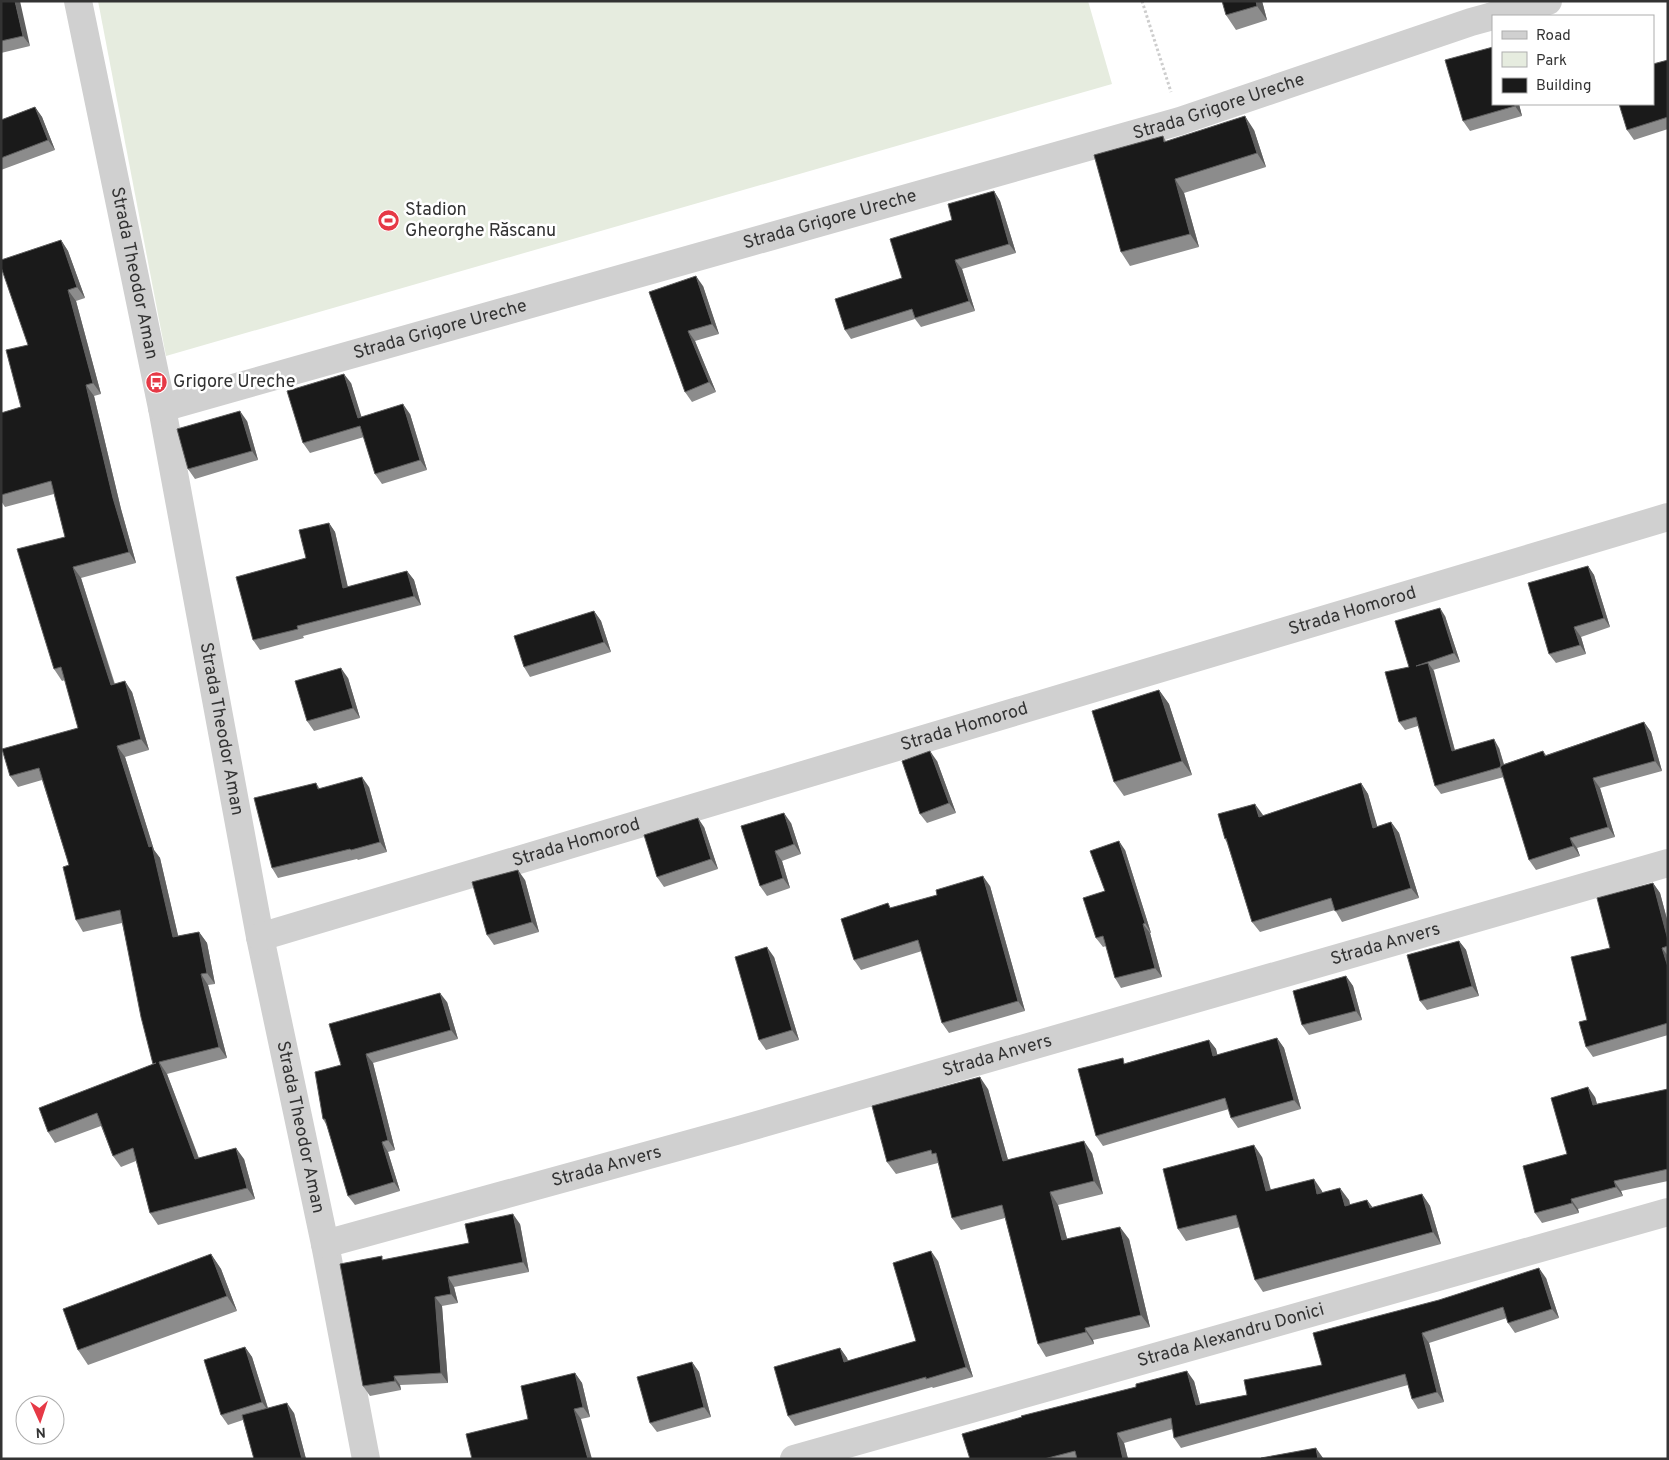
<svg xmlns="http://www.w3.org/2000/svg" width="1669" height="1460" font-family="Overpass,sans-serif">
<rect width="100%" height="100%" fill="#fff"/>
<!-- green -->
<path fill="#e6ecdf" d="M 98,1 L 1088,1 L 1112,84 L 166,356 Z"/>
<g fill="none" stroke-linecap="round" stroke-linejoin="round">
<!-- path -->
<path stroke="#cdcdcd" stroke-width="3" stroke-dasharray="2.5 2.5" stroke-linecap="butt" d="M 1142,1 L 1171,92"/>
<!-- minor -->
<g stroke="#d0d0d0" stroke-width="28">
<path id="s1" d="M 78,1 L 162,408 L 260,937 L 325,1244 L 366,1459"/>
<path d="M 1493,16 L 1548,1"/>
<path id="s2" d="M 162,408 L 1180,121 L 1471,22 L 1493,16"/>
<path id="s3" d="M 260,937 L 1668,517"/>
<path id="s4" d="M 325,1244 L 736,1131 L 1668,863"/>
<path id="s5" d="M 794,1459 L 1668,1212"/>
</g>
</g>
<!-- wall -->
<path fill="#8c8c8c" d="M 1,1 L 30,46 L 1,53 Z
M 1262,1 L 1267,20 L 1236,30 L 1226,15 Z
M 1668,60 L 1668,129 L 1634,140 L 1627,130 Z
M 1493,104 L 1519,104 L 1522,116 L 1470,131 L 1463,121 Z
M 35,107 L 42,117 L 55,150 L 1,170 L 1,120 Z
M 1254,130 L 1266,167 L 1184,193 L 1199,247 L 1130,266 L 1121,252 L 1163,136 L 1166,141 Z
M 994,191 L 1000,201 L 1016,253 L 962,269 L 975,311 L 921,327 L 915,319 L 851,339 L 845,330 L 902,278 Z
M 61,240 L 68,251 L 85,298 L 76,301 L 101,394 L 94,396 L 121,509 L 136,563 L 81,578 L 115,684 L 132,692 L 149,750 L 125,757 L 154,850 L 160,858 L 178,936 L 199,932 L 207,943 L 215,984 L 208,985 L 227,1058 L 167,1074 L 199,1158 L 244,1159 L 255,1199 L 158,1225 L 150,1213 L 136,1161 L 121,1167 L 113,1156 L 101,1126 L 55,1143 L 48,1132 L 153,1064 L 122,923 L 83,932 L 76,920 L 69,865 L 42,780 L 18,787 L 10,776 L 78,728 L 65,680 L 62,681 L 54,669 L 65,537 L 54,494 L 5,507 L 1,501 L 1,413 L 21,407 L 28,345 Z
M 703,286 L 719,334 L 695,341 L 716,392 L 692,402 L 685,392 L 649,292 Z
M 351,383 L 361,417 L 410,414 L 427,470 L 382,484 L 375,474 L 364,437 L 310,453 L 303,443 Z
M 247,421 L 258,460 L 195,479 L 188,469 Z
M 329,523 L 335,532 L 348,587 L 407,571 L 414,580 L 421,605 L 303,636 L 304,638 L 260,650 L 253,640 Z
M 1588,566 L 1594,575 L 1610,627 L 1581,637 L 1586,654 L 1556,663 L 1549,654 Z
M 594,611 L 601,621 L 611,652 L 530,677 L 524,667 Z
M 1445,616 L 1460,662 L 1433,670 L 1455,750 L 1499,748 L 1504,764 L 1543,751 L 1546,755 L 1644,722 L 1651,732 L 1662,771 L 1600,788 L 1615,837 L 1577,848 L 1580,856 L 1536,870 L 1529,860 L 1504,777 L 1441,794 L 1435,786 L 1418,726 L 1405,730 L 1399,722 L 1409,667 Z
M 348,678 L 360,718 L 314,731 L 307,721 Z
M 1159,690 L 1169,704 L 1192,775 L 1124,796 L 1114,782 Z
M 937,761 L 956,813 L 927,823 L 920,814 Z
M 316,783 L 320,789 L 369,787 L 387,852 L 358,860 L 357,859 L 278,878 L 272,868 Z
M 1361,783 L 1368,794 L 1377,827 L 1391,822 L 1399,833 L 1419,898 L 1342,922 L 1335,910 L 1260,932 L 1252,922 L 1227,843 L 1225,839 L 1263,815 L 1263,816 Z
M 791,823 L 801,854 L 782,861 L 790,888 L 767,896 L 760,886 L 741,826 Z
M 704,827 L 718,869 L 664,887 L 657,877 Z
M 1125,850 L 1151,933 L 1150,933 L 1162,977 L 1121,988 L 1115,978 L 1106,946 L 1103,947 L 1096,938 L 1105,891 Z
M 525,880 L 539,932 L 494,945 L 487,935 Z
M 1653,883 L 1660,893 L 1668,923 L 1668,1035 L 1593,1057 L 1586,1047 L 1587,1020 L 1610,948 Z
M 990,886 L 1025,1011 L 949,1033 L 942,1023 L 922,951 L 861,970 L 854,960 L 891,908 Z
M 1459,941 L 1466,950 L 1479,996 L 1427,1010 L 1420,1001 Z
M 774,957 L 799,1040 L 766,1050 L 759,1040 Z
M 1346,976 L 1353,986 L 1362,1020 L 1309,1035 L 1302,1025 Z
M 447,1002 L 458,1039 L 373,1063 L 395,1150 L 388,1152 L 400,1191 L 355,1205 L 348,1196 L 327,1126 L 323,1119 L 341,1065 Z
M 1277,1038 L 1284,1048 L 1301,1109 L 1238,1128 L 1231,1118 L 1229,1109 L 1103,1146 L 1096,1136 L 1126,1063 L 1209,1040 L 1216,1049 L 1217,1055 Z
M 988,1089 L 1008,1160 L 1092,1153 L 1103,1194 L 1058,1205 L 1067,1239 L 1129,1239 L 1150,1327 L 1093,1340 L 1094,1344 L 1046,1357 L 1038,1344 L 1005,1218 L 961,1230 L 952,1218 L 938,1163 L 896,1174 L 887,1162 Z
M 1668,1089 L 1668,1181 L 1621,1191 L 1623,1196 L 1578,1209 L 1579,1213 L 1542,1223 L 1535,1213 L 1567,1154 L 1595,1097 L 1597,1104 Z
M 1262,1157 L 1271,1190 L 1322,1191 L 1322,1193 L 1349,1200 L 1350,1205 L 1367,1200 L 1373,1208 L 1422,1194 L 1430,1206 L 1441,1244 L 1263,1292 L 1255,1280 L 1240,1227 L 1186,1241 L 1178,1229 Z
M 520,1224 L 529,1272 L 454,1287 L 458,1303 L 442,1306 L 448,1383 L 400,1385 L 401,1390 L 370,1396 L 363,1386 L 384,1260 L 469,1243 Z
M 211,1254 L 221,1269 L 237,1311 L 88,1365 L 78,1350 Z
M 938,1261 L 973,1377 L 933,1388 L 932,1387 L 795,1426 L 788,1416 L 840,1348 L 847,1358 L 848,1361 L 916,1341 Z
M 1546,1278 L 1559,1318 L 1515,1333 L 1508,1323 L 1507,1318 L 1429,1343 L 1444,1402 L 1418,1409 L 1412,1399 L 1408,1385 L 1181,1448 L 1174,1438 L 1173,1429 L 1124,1443 L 1128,1459 L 970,1459 L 1194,1381 L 1200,1404 L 1247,1395 L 1322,1365 Z
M 245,1347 L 252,1357 L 268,1408 L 294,1413 L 306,1459 L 254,1459 L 243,1420 L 228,1425 L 221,1415 Z
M 692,1362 L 699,1372 L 711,1417 L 657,1432 L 650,1423 Z
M 575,1373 L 582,1383 L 590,1417 L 581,1419 L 528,1419 Z"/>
<!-- shaded-wall -->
<path fill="#5f5f5f" d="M 15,1 L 20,1 L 30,46 L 23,36 Z
M 1256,1 L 1262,1 L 1267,20 L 1257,6 Z
M 1515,104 L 1519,104 L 1522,116 L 1515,106 Z
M 35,107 L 42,117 L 55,150 L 48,140 Z
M 1245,116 L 1254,130 L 1266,167 L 1257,153 Z
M 1175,179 L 1184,193 L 1199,247 L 1190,234 Z
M 994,191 L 1000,201 L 1016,253 L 1009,244 Z
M 61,240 L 68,251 L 85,298 L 77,287 Z
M 955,260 L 962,269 L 975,311 L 969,301 Z
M 696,276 L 703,286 L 719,334 L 712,324 Z
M 68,290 L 76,301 L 101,394 L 93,383 Z
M 688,331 L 695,341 L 716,392 L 709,382 Z
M 344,374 L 351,383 L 365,428 L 358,418 Z
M 86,385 L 94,396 L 121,509 L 136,563 L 129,552 L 113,498 Z
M 403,404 L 410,414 L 427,470 L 420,460 Z
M 240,411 L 247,421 L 258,460 L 252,451 Z
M 329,523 L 335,532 L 350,597 L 343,588 Z
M 1588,566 L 1594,575 L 1610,627 L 1604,618 Z
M 73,567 L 81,578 L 118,696 L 111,685 Z
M 407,571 L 414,580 L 421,605 L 414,596 Z
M 1440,608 L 1445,616 L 1460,662 L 1454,653 Z
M 594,611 L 601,621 L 611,652 L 604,642 Z
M 1574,627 L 1581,637 L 1586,654 L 1580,645 Z
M 1428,663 L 1434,671 L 1457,759 L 1452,751 Z
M 341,668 L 348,678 L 360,718 L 353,708 Z
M 125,681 L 132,692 L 149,750 L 141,739 Z
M 1159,690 L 1169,704 L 1192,775 L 1182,761 Z
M 1644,722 L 1651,732 L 1662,771 L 1655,761 Z
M 1494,739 L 1499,748 L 1507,776 L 1502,767 Z
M 117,746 L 125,757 L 154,850 L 160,858 L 181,948 L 173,937 L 149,847 Z
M 930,751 L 937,761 L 956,813 L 949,803 Z
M 362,777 L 369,787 L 387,852 L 380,842 Z
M 1593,778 L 1600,788 L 1615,837 L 1608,827 Z
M 1361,783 L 1368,794 L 1381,839 L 1373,828 Z
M 1255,804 L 1263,815 L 1266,828 L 1259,817 Z
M 784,813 L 791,823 L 801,854 L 794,844 Z
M 698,818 L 704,827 L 718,869 L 711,859 Z
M 1391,822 L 1399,833 L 1419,898 L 1411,888 Z
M 1570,838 L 1577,848 L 1580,856 L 1573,846 Z
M 1119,841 L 1125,850 L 1151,933 L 1145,923 Z
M 775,851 L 782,861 L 790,888 L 783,878 Z
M 518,870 L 525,880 L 539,932 L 532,922 Z
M 983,876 L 990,886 L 1025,1011 L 1018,1001 Z
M 1653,883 L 1660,893 L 1668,923 L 1668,940 Z
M 1143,924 L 1150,933 L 1162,977 L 1155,968 Z
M 199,932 L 207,943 L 215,984 L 207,973 Z
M 1459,941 L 1466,950 L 1479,996 L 1472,986 Z
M 767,947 L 774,957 L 799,1040 L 792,1030 Z
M 1662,948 L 1668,956 L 1668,967 Z
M 201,974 L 208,985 L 227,1058 L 219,1047 Z
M 1346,976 L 1353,986 L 1362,1020 L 1356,1011 Z
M 440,993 L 447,1002 L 458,1039 L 451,1030 Z
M 1277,1038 L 1284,1048 L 1301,1109 L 1294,1100 Z
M 1209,1040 L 1216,1049 L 1220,1066 L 1213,1056 Z
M 366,1054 L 373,1063 L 395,1150 L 388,1140 Z
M 159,1062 L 167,1074 L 203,1170 L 195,1159 Z
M 980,1077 L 988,1089 L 1012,1174 L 1003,1161 Z
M 1588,1087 L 1595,1097 L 1600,1115 L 1593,1105 Z
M 1084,1141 L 1092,1153 L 1103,1194 L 1094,1181 Z
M 382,1142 L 388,1152 L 400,1191 L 394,1182 Z
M 1254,1145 L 1262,1157 L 1274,1203 L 1266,1191 Z
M 236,1148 L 244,1159 L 255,1199 L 247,1188 Z
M 1314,1179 L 1322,1191 L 1326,1206 L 1317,1194 Z
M 1614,1181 L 1621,1191 L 1623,1196 L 1616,1187 Z
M 1340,1188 L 1349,1200 L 1353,1218 L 1345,1206 Z
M 1050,1192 L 1058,1205 L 1071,1253 L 1062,1240 Z
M 1422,1194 L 1430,1206 L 1441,1244 L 1433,1232 Z
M 1571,1199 L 1578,1209 L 1579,1213 L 1572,1203 Z
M 1367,1200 L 1376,1212 L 1370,1208 Z
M 513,1214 L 520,1224 L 529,1272 L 523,1262 Z
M 1120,1227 L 1129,1239 L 1150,1327 L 1141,1315 Z
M 931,1251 L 938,1261 L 973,1377 L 966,1367 Z
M 211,1254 L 221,1269 L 237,1311 L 227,1296 Z
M 1539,1268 L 1546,1278 L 1559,1318 L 1552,1309 Z
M 448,1277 L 454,1287 L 458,1303 L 451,1294 Z
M 435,1297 L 442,1306 L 448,1383 L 441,1373 Z
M 1085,1328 L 1093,1340 L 1094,1344 L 1086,1332 Z
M 1422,1333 L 1429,1343 L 1444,1402 L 1437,1392 Z
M 245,1347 L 252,1357 L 269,1412 L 262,1402 Z
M 840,1348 L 847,1358 L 851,1372 L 844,1362 Z
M 692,1362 L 699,1372 L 711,1417 L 704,1407 Z
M 1187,1371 L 1194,1381 L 1203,1415 L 1196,1405 Z
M 575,1373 L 582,1383 L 590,1417 L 583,1407 Z
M 394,1376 L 400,1385 L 401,1390 L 395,1381 Z
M 287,1403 L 294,1413 L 306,1459 L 302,1459 Z
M 574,1409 L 581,1419 L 592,1459 L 588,1459 Z
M 1117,1433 L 1124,1443 L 1128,1459 L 1123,1459 Z
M 1316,1448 L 1323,1458 L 1323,1459 L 1318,1459 Z"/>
<!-- building -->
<path fill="#1a1a1a" stroke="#5f5f5f" d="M 1,1 L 15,1 L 23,36 L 1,41 Z
M 1222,1 L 1256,1 L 1257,6 L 1226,15 Z
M 1493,47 L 1493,104 L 1515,104 L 1515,106 L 1463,121 L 1445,60 Z
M 1668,60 L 1668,117 L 1627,130 L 1619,104 L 1653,104 L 1653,64 Z
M 35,107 L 48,140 L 1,158 L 1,120 Z
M 1245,116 L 1257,153 L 1175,179 L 1190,234 L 1121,252 L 1094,155 L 1163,136 L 1164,142 Z
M 994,191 L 1009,244 L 955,260 L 969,301 L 915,318 L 912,309 L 845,330 L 835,299 L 902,278 L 890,239 L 952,220 L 948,204 Z
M 61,240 L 77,287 L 68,290 L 93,383 L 86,385 L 113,498 L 129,552 L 73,567 L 111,685 L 125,681 L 141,739 L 117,746 L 149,847 L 152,846 L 173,937 L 199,932 L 207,973 L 201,974 L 219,1047 L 159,1062 L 195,1159 L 236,1148 L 247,1188 L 150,1213 L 133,1148 L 113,1156 L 97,1113 L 48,1132 L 39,1108 L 156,1063 L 153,1064 L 141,1017 L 120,910 L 76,920 L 63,867 L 69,865 L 39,768 L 10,776 L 2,749 L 78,728 L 61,667 L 54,669 L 17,549 L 65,537 L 51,481 L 1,495 L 1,413 L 21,407 L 6,350 L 28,345 L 1,267 L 1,260 Z
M 696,276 L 712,324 L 688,331 L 709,382 L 685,392 L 649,292 Z
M 344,374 L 358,418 L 403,404 L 420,460 L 375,474 L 360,426 L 303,443 L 287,391 Z
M 240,411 L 252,451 L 188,469 L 177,429 Z
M 329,523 L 343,588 L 407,571 L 414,596 L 297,626 L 298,629 L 253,640 L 236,577 L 306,558 L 299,530 Z
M 1588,566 L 1604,618 L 1574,627 L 1580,645 L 1549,654 L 1528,583 Z
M 1440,608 L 1454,653 L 1416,666 L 1428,663 L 1452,751 L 1494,739 L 1501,765 L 1501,767 L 1435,786 L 1416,717 L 1399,722 L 1385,672 L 1409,667 L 1395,621 Z
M 594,611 L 604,642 L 524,667 L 514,636 Z
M 341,668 L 353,708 L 307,721 L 295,681 Z
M 1159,690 L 1182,761 L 1114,782 L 1092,711 Z
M 1644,722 L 1655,761 L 1593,778 L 1608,827 L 1570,838 L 1573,846 L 1529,860 L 1500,766 L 1543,751 L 1545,756 Z
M 930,751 L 949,803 L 920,814 L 902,761 Z
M 362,777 L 380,842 L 351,850 L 350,849 L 272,868 L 254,798 L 316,783 L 318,789 Z
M 1361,783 L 1373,828 L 1391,822 L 1411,888 L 1335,911 L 1331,898 L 1252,922 L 1226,838 L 1225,839 L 1218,814 L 1255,804 L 1259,817 Z
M 784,813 L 794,844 L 775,851 L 783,878 L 760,886 L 741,826 Z
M 698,818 L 711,859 L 657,877 L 644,835 Z
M 1119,841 L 1145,923 L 1143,924 L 1155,968 L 1115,978 L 1103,936 L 1096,938 L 1083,898 L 1105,891 L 1090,851 Z
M 518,870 L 532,922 L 487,935 L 472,882 Z
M 983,876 L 1018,1001 L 942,1023 L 918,940 L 854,960 L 841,919 L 888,903 L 890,908 L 937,895 L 936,890 Z
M 1653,883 L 1668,940 L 1668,946 L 1662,948 L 1668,967 L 1668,1023 L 1586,1047 L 1579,1022 L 1587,1020 L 1571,957 L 1610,948 L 1597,898 Z
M 1459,941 L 1472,986 L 1420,1001 L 1407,955 Z
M 767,947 L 792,1030 L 759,1040 L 735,957 Z
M 1346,976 L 1356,1011 L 1302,1025 L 1293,991 Z
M 440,993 L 451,1030 L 366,1054 L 388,1140 L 382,1142 L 394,1182 L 348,1196 L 325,1119 L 323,1119 L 315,1072 L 341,1065 L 329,1024 Z
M 1277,1038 L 1294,1100 L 1231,1118 L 1225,1098 L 1096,1136 L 1078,1069 L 1123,1058 L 1124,1064 L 1209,1040 L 1213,1056 Z
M 980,1077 L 1003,1161 L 1084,1141 L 1094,1181 L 1050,1192 L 1062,1240 L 1120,1227 L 1141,1315 L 1085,1328 L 1086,1332 L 1038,1344 L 1002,1205 L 952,1218 L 936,1153 L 932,1154 L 931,1150 L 887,1162 L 872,1106 Z
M 1588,1087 L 1593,1105 L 1668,1089 L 1668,1169 L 1614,1181 L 1616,1187 L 1571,1199 L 1572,1203 L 1535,1213 L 1523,1166 L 1567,1154 L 1551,1098 Z
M 1254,1145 L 1266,1191 L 1314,1179 L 1317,1194 L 1340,1188 L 1345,1206 L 1367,1200 L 1370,1208 L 1422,1194 L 1433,1232 L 1255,1280 L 1236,1215 L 1178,1229 L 1163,1169 Z
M 513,1214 L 523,1262 L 448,1277 L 451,1294 L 435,1297 L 441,1373 L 394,1376 L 395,1381 L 363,1386 L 340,1264 L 382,1256 L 382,1260 L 469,1243 L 465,1224 Z
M 931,1251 L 966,1367 L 926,1379 L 926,1377 L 788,1416 L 774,1367 L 840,1348 L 844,1362 L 916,1341 L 893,1263 Z
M 211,1254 L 227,1296 L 78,1350 L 63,1309 Z
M 1539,1268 L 1552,1309 L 1508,1323 L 1503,1307 L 1422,1333 L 1437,1392 L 1412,1399 L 1405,1374 L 1174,1438 L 1171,1418 L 1117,1433 L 1123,1459 L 1077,1459 L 1075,1451 L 1044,1459 L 970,1459 L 962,1434 L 1022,1417 L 1021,1416 L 1136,1387 L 1136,1384 L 1187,1371 L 1196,1405 L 1247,1395 L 1244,1380 L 1322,1365 L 1313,1333 L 1439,1300 Z
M 245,1347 L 262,1402 L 221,1415 L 204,1360 Z
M 692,1362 L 704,1407 L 650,1423 L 637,1377 Z
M 575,1373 L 583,1407 L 574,1409 L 588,1459 L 472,1459 L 466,1434 L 528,1419 L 521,1386 Z
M 287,1403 L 302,1459 L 254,1459 L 242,1415 Z
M 1316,1448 L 1318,1459 L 1261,1459 L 1261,1458 Z"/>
<!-- icons -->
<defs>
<symbol id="stadium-disc" viewBox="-11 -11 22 22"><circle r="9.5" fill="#e63946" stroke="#fff"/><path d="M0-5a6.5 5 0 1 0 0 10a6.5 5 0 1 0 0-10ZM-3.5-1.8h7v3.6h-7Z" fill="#fff"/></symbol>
<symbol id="bus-disc" viewBox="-11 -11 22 22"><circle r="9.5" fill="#e63946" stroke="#fff"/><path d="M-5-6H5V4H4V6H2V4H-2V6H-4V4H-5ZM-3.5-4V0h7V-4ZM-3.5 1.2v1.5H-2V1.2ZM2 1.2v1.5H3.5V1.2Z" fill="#fff"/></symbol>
</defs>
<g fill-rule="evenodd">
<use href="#stadium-disc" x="376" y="208" width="25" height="25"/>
<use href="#bus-disc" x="144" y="370" width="25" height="25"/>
</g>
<g text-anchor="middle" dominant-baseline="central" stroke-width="5" stroke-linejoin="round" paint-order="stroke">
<!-- street labels -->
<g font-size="18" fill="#333" stroke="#fff">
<text stroke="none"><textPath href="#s2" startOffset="1099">Strada Grigore Ureche</textPath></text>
<text stroke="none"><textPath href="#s2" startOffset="694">Strada Grigore Ureche</textPath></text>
<text stroke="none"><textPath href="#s1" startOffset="278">Strada Theodor Aman</textPath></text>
<text stroke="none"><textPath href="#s2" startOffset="289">Strada Grigore Ureche</textPath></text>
<text stroke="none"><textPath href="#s3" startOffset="1140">Strada Homorod</textPath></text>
<text stroke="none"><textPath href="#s3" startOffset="735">Strada Homorod</textPath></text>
<text stroke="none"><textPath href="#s1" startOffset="742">Strada Theodor Aman</textPath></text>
<text stroke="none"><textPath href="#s3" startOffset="330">Strada Homorod</textPath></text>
<text stroke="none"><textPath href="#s4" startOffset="1102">Strada Anvers</textPath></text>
<text stroke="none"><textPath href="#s4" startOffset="698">Strada Anvers</textPath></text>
<text stroke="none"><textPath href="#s1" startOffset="1148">Strada Theodor Aman</textPath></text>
<text stroke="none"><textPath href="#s4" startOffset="292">Strada Anvers</textPath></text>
<text stroke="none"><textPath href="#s5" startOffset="454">Strada Alexandru Donici</textPath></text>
</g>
<!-- poi labels -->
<g font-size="18" fill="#333" stroke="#fff" text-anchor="start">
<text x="405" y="210">Stadion<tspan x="405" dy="21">Gheorghe Răscanu</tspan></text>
<text x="173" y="382">Grigore Ureche</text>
</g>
</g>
<!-- border -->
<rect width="1669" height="1460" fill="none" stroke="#333333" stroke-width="5"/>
<!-- legend -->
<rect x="1492" y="15" width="162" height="90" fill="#ffffff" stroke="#adadad"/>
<rect x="1502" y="31" width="25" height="8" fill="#d0d0d0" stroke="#adadad"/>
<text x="1536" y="40" font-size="15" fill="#333333">Road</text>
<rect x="1502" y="52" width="25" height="15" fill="#e6ecdf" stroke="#adadad"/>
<text x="1536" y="65" font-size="15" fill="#333333">Park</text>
<rect x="1502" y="78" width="25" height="15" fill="#1a1a1a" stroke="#adadad"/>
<text x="1536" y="90" font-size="15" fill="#333333">Building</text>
<!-- north arrow -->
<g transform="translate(40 1420) rotate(177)"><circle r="24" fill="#ffffff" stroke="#adadad"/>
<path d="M0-4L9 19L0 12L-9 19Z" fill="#e63946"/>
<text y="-8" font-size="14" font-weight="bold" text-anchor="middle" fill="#333333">N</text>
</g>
</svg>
